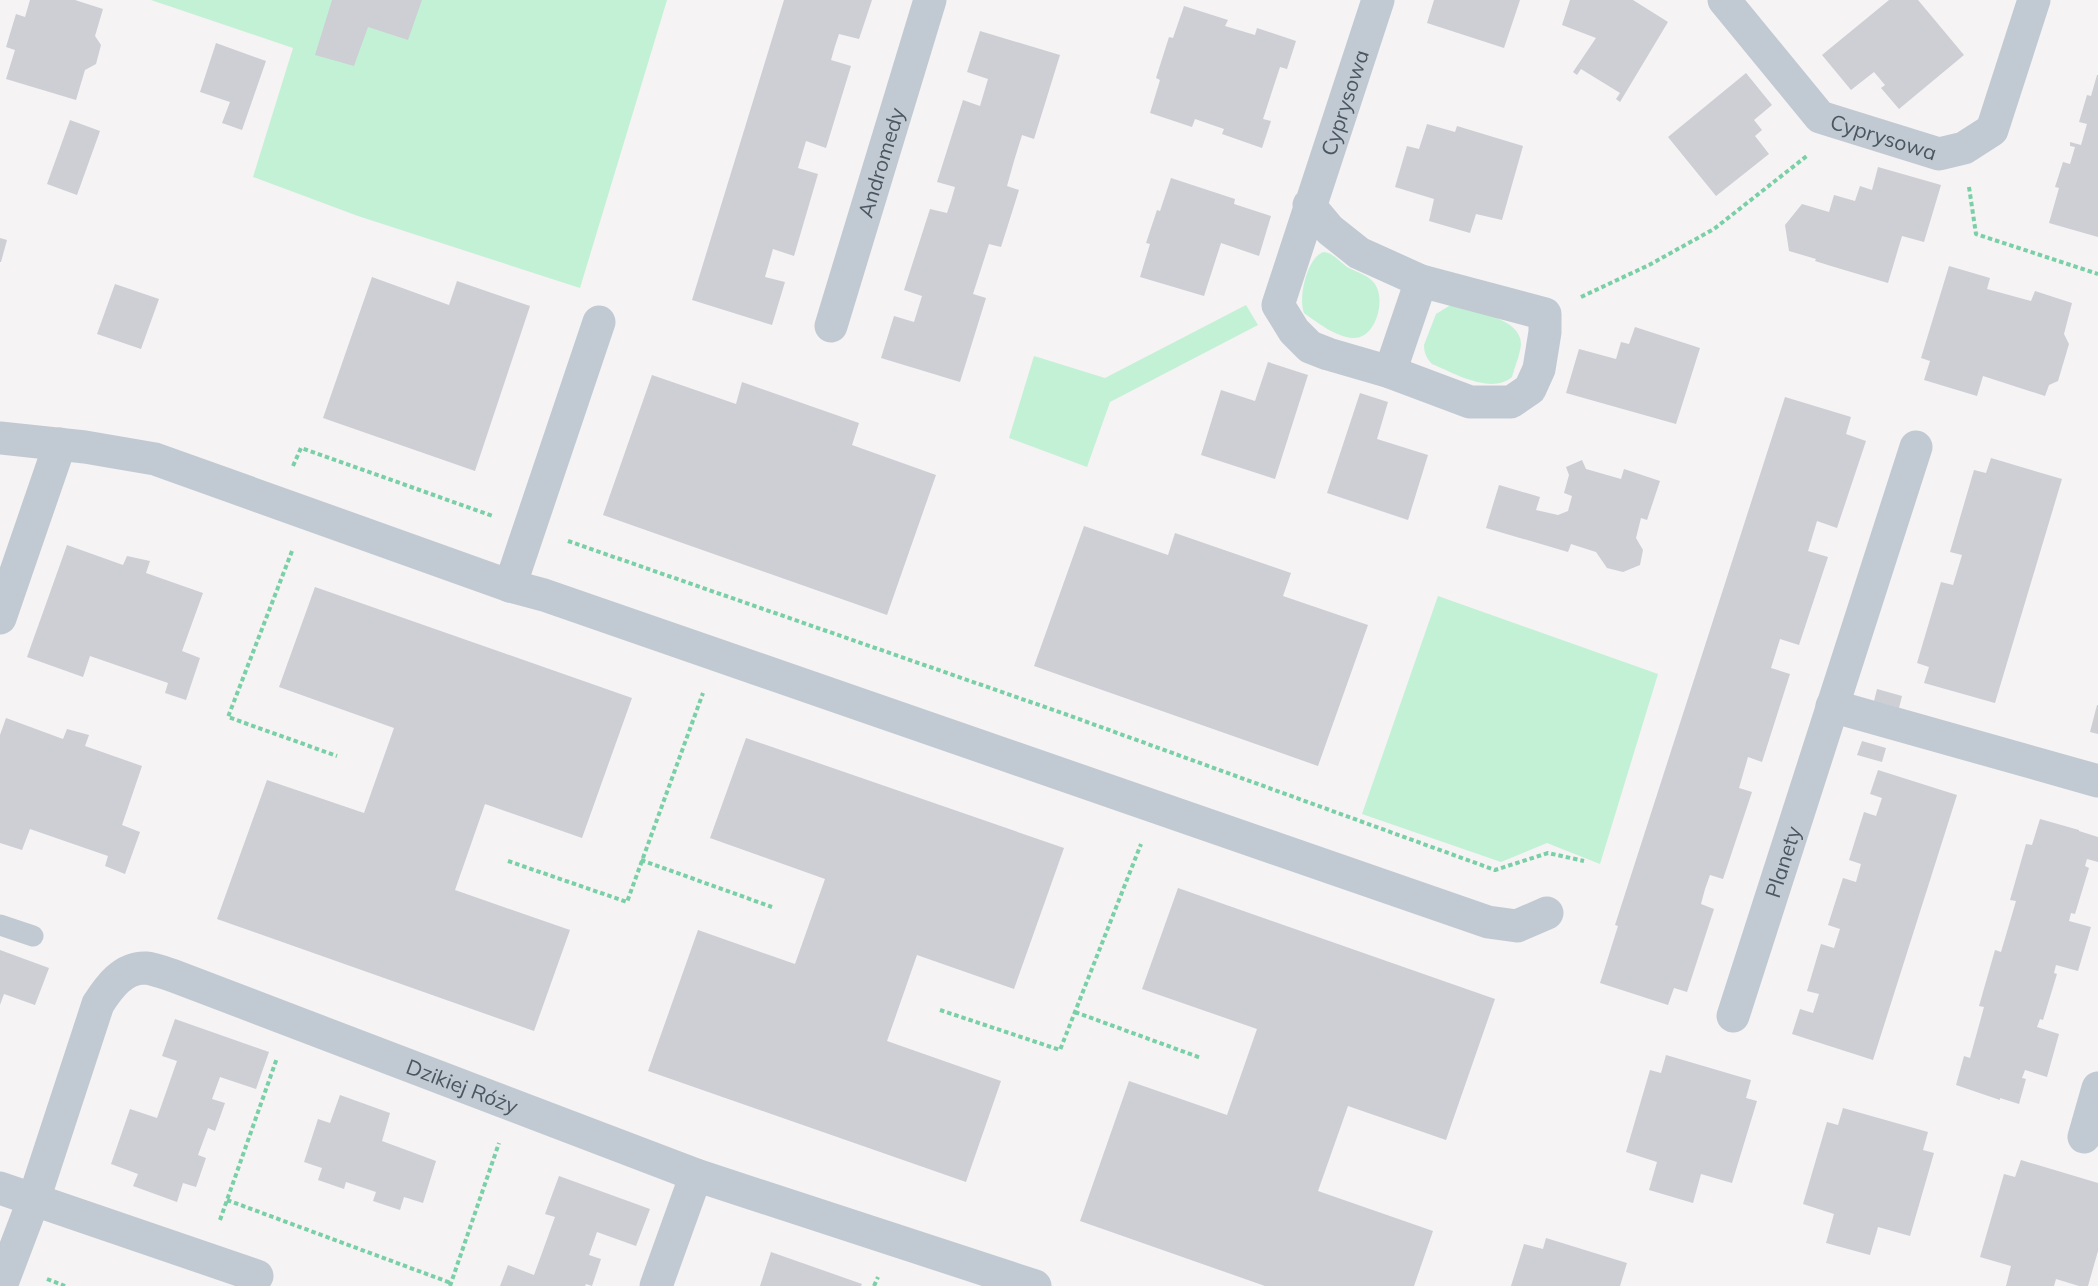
<svg xmlns="http://www.w3.org/2000/svg" width="2098" height="1286" font-family="Mulish,sans-serif">
<rect width="100%" height="100%" fill="#f5f3f3"/>
<!-- green -->
<path fill="#c3f1d5" d="M 151,0 L 667,0 L 580,288 L 358,216 L 253,177 L 293,48 Z
M 1324,252 C 1333,253 1340,262 1347,267 C 1356,272 1369,275 1375,284 C 1386,300 1376,339 1353,338 C 1336,337 1318,323 1304,313 C 1298,299 1307,256 1324,252 Z
M 1246,305 L 1258,325 L 1110,402 L 1087,467 L 1009,438 L 1034,356 L 1105,378 Z
M 1449,306 L 1456,306 C 1475,312 1521,318 1521,344 C 1520,355 1515,366 1512,377 C 1491,395 1454,373 1432,364 C 1427,359 1424,353 1424,345 L 1436,314 Z
M 1438,596 L 1658,674 L 1600,864 L 1547,843 L 1501,862 L 1362,814 Z"/>
<!-- building -->
<path fill="#cdcfd5" d="M 30,0 L 75,0 L 103,9 L 95,36 L 101,45 L 96,64 L 85,70 L 76,100 L 6,79 L 15,50 L 6,47 L 16,14 L 25,17 Z
M 332,0 L 422,0 L 408,40 L 368,27 L 354,66 L 315,55 Z
M 784,0 L 872,0 L 859,39 L 839,34 L 835,46 L 831,60 L 851,66 L 826,148 L 806,141 L 798,168 L 818,174 L 794,256 L 773,249 L 765,277 L 785,282 L 772,325 L 692,300 Z
M 1434,0 L 1520,0 L 1504,48 L 1427,23 Z
M 1570,0 L 1633,0 L 1668,22 L 1620,102 L 1616,99 L 1620,93 L 1581,69 L 1577,75 L 1573,72 L 1596,38 L 1562,25 Z
M 1889,0 L 1918,0 L 1964,55 L 1899,109 L 1881,88 L 1885,85 L 1874,72 L 1851,90 L 1822,55 Z
M 1184,6 L 1228,20 L 1225,26 L 1255,35 L 1257,28 L 1296,41 L 1287,69 L 1280,67 L 1263,119 L 1271,121 L 1262,148 L 1222,134 L 1224,129 L 1195,119 L 1192,127 L 1150,113 L 1160,80 L 1156,78 L 1169,37 L 1173,38 Z
M 980,31 L 1060,55 L 1034,139 L 1022,135 L 1014,161 L 1007,186 L 1019,190 L 1001,247 L 989,244 L 973,294 L 986,298 L 960,382 L 881,358 L 894,316 L 914,322 L 922,296 L 904,290 L 930,209 L 947,213 L 951,201 L 955,187 L 937,182 L 963,100 L 980,106 L 988,79 L 967,72 Z
M 216,43 L 266,61 L 242,130 L 222,123 L 230,102 L 200,92 Z
M 1746,73 L 1772,105 L 1754,120 L 1762,130 L 1755,136 L 1769,154 L 1716,196 L 1668,137 Z
M 2097,75 L 2098,75 L 2098,237 L 2049,223 L 2059,188 L 2055,187 L 2063,162 L 2070,164 L 2075,147 L 2070,146 L 2070,142 L 2081,145 L 2087,124 L 2079,122 L 2087,95 L 2091,96 Z
M 70,120 L 100,131 L 77,195 L 47,184 Z
M 1427,124 L 1455,132 L 1457,126 L 1523,146 L 1502,220 L 1476,214 L 1470,233 L 1429,221 L 1434,199 L 1395,187 L 1407,146 L 1419,149 Z
M 1878,167 L 1941,185 L 1924,242 L 1902,236 L 1888,283 L 1831,266 L 1815,261 L 1816,259 L 1789,251 L 1785,225 L 1802,204 L 1829,212 L 1834,195 L 1855,201 L 1860,186 L 1872,190 Z
M 1171,178 L 1235,199 L 1234,204 L 1271,216 L 1259,256 L 1221,243 L 1204,296 L 1140,277 L 1150,244 L 1146,243 L 1157,210 L 1160,211 Z
M 0,238 L 7,240 L 1,262 L 0,262 Z
M 1949,266 L 1990,278 L 1987,289 L 2031,301 L 2035,291 L 2072,303 L 2064,334 L 2069,344 L 2058,381 L 2049,385 L 2045,396 L 1983,376 L 1977,396 L 1924,380 L 1930,361 L 1921,358 Z
M 372,277 L 449,305 L 457,281 L 530,306 L 475,471 L 323,418 Z
M 115,284 L 159,299 L 141,349 L 97,334 Z
M 1635,327 L 1700,348 L 1676,424 L 1566,393 L 1579,349 L 1616,359 L 1621,342 L 1629,344 Z
M 1268,362 L 1308,375 L 1275,479 L 1201,455 L 1221,390 L 1255,401 Z
M 652,375 L 736,404 L 742,382 L 859,423 L 852,445 L 936,475 L 887,615 L 603,515 Z
M 1360,393 L 1388,402 L 1377,439 L 1428,455 L 1408,520 L 1327,493 Z
M 1785,397 L 1851,417 L 1846,434 L 1866,441 L 1837,528 L 1817,521 L 1808,551 L 1828,557 L 1799,645 L 1780,639 L 1771,668 L 1790,674 L 1762,762 L 1748,757 L 1739,788 L 1752,792 L 1723,879 L 1710,875 L 1705,889 L 1701,904 L 1714,909 L 1687,992 L 1674,988 L 1668,1005 L 1600,983 L 1618,926 L 1615,925 Z
M 1991,458 L 2062,479 L 1995,703 L 1924,683 L 1929,667 L 1917,663 L 1941,582 L 1953,585 L 1962,555 L 1950,552 L 1974,470 L 1986,473 Z
M 1582,460 L 1586,469 L 1621,479 L 1624,469 L 1660,481 L 1647,520 L 1641,518 L 1636,538 L 1643,550 L 1640,565 L 1623,572 L 1607,568 L 1596,552 L 1571,544 L 1568,552 L 1486,528 L 1499,485 L 1540,497 L 1536,510 L 1558,515 L 1568,511 L 1572,496 L 1564,493 L 1569,475 L 1566,467 Z
M 1084,526 L 1168,555 L 1175,533 L 1291,573 L 1283,596 L 1368,625 L 1318,766 L 1034,666 Z
M 67,545 L 123,565 L 127,556 L 150,561 L 146,573 L 203,593 L 182,651 L 200,658 L 186,700 L 165,693 L 168,683 L 90,656 L 83,677 L 27,657 Z
M 315,587 L 632,698 L 582,838 L 485,804 L 455,890 L 570,930 L 534,1031 L 217,919 L 267,780 L 364,813 L 394,728 L 279,687 Z
M 1877,689 L 1902,696 L 1899,708 L 1874,701 Z
M 2097,705 L 2098,705 L 2098,734 L 2090,732 Z
M 6,718 L 63,739 L 67,729 L 89,735 L 85,746 L 142,766 L 122,825 L 140,832 L 125,874 L 105,866 L 108,856 L 30,829 L 22,850 L 0,843 L 0,735 Z
M 746,738 L 1064,848 L 1014,989 L 917,955 L 887,1041 L 1001,1081 L 966,1182 L 648,1071 L 698,930 L 795,964 L 825,879 L 710,838 Z
M 1862,741 L 1886,748 L 1882,762 L 1857,755 Z
M 1878,770 L 1957,795 L 1873,1060 L 1792,1034 L 1800,1009 L 1813,1013 L 1819,994 L 1807,991 L 1821,944 L 1834,948 L 1840,929 L 1828,925 L 1843,878 L 1856,882 L 1861,864 L 1849,860 L 1864,812 L 1876,816 L 1882,798 L 1870,794 Z
M 2040,819 L 2079,830 L 2079,831 L 2098,837 L 2098,862 L 2087,859 L 2085,866 L 2089,868 L 2075,914 L 2071,913 L 2069,921 L 2091,927 L 2078,971 L 2056,965 L 2054,973 L 2057,974 L 2043,1020 L 2040,1019 L 2037,1027 L 2059,1034 L 2047,1077 L 2025,1070 L 2022,1078 L 2026,1079 L 2019,1104 L 2000,1098 L 2000,1100 L 1956,1085 L 1964,1056 L 1970,1058 L 1984,1007 L 1979,1006 L 1995,950 L 2001,952 L 2016,901 L 2010,900 L 2026,844 L 2032,845 Z
M 1178,888 L 1495,999 L 1446,1140 L 1348,1106 L 1318,1191 L 1433,1231 L 1414,1286 L 1265,1286 L 1080,1221 L 1129,1081 L 1227,1115 L 1257,1029 L 1142,989 Z
M 0,950 L 49,968 L 35,1005 L 4,994 L 0,1005 Z
M 175,1019 L 269,1052 L 256,1089 L 220,1077 L 212,1099 L 225,1103 L 215,1131 L 208,1128 L 198,1155 L 206,1158 L 196,1187 L 183,1183 L 177,1202 L 133,1186 L 138,1174 L 111,1164 L 130,1109 L 157,1118 L 177,1061 L 162,1056 Z
M 1666,1055 L 1751,1080 L 1746,1098 L 1757,1101 L 1732,1183 L 1701,1174 L 1693,1203 L 1649,1190 L 1657,1162 L 1626,1152 L 1650,1070 L 1661,1073 Z
M 340,1095 L 390,1113 L 382,1141 L 436,1161 L 423,1203 L 404,1197 L 400,1210 L 373,1201 L 376,1192 L 346,1182 L 344,1189 L 318,1180 L 322,1168 L 304,1162 L 318,1119 L 330,1123 Z
M 1843,1108 L 1928,1132 L 1923,1150 L 1934,1153 L 1910,1236 L 1878,1227 L 1870,1255 L 1826,1243 L 1834,1214 L 1803,1204 L 1827,1122 L 1838,1125 Z
M 2021,1160 L 2098,1183 L 2098,1251 L 2088,1286 L 2079,1286 L 2056,1279 L 2054,1286 L 2006,1286 L 2011,1266 L 1980,1257 L 2004,1174 L 2015,1177 Z
M 559,1176 L 650,1209 L 636,1246 L 597,1232 L 589,1255 L 601,1259 L 592,1286 L 586,1284 L 585,1286 L 500,1286 L 508,1265 L 534,1275 L 555,1217 L 545,1214 Z
M 1546,1238 L 1627,1263 L 1620,1286 L 1511,1286 L 1524,1244 L 1543,1249 Z
M 771,1252 L 862,1284 L 861,1286 L 760,1286 Z"/>
<g fill="none" stroke-linecap="round" stroke-linejoin="round">
<!-- path -->
<path stroke="#7ad0a6" stroke-width="4" stroke-dasharray="4.5 3" stroke-linecap="butt" d="M 1969,187 L 1976,234 L 2098,274
M 1581,297 L 1649,265 L 1714,229 L 1808,155
M 293,466 L 301,448 L 493,516
M 568,541 L 1065,714 L 1495,870 L 1548,853 L 1584,861
M 292,551 L 228,717 L 337,756
M 641,860 L 772,907
M 508,861 L 627,902 L 703,693
M 940,1010 L 1060,1050 L 1141,844
M 1075,1012 L 1201,1058
M 227,1200 L 451,1283
M 220,1220 L 277,1058
M 47,1279 L 65,1286
M 450,1286 L 499,1143
M 874,1286 L 878,1277"/>
<!-- service -->
<path stroke="#c1cad2" stroke-width="21" d="M 0,925 L 33,936"/>
<!-- minor -->
<g stroke="#c1cad2" stroke-width="33">
<path id="s1" d="M 1724,0 L 1820,117 L 1939,154 L 1964,148 L 1992,130 L 2034,0"/>
<path id="s2" d="M 1309,205 L 1330,230 L 1359,253 L 1421,281 L 1545,314 L 1545,332 L 1539,369 L 1530,389 L 1511,402 L 1470,402 L 1390,372 L 1328,354 L 1310,347 L 1294,331 L 1278,305 L 1378,0"/>
<path id="s3" d="M 831,326 L 930,0"/>
<path d="M 1390,372 L 1421,281"/>
<path d="M 0,438 L 85,447 L 155,459 L 510,586 L 544,595 L 1488,922 L 1517,926 L 1547,913"/>
<path d="M 510,586 L 599,322"/>
<path d="M 0,618 L 60,444"/>
<path d="M 1832,706 L 2098,781"/>
<path id="s4" d="M 1733,1016 L 1916,447"/>
<path d="M 2084,1137 L 2098,1088"/>
<path d="M 0,1188 L 257,1276"/>
<path id="s5" d="M 1,1286 L 34,1199 L 98,1004 C 109,987 123,967 146,968 C 155,969 165,973 174,976 L 696,1175 L 1035,1286"/>
<path d="M 656,1286 L 696,1175"/>
</g>
</g>
<g text-anchor="middle" dominant-baseline="central" stroke-width="4.5" stroke-linejoin="round" paint-order="stroke">
<!-- street labels -->
<g font-size="21" fill="#4a5661" stroke="#fff">
<text stroke="none"><textPath href="#s2" startOffset="843">Cyprysowa</textPath></text>
<text stroke="none"><textPath href="#s1" startOffset="218">Cyprysowa</textPath></text>
<text stroke="none"><textPath href="#s3" startOffset="171">Andromedy</textPath></text>
<text stroke="none"><textPath href="#s4" startOffset="162">Planety</textPath></text>
<text stroke="none"><textPath href="#s5" startOffset="699">Dzikiej Róży</textPath></text>
</g>
</g>
</svg>
